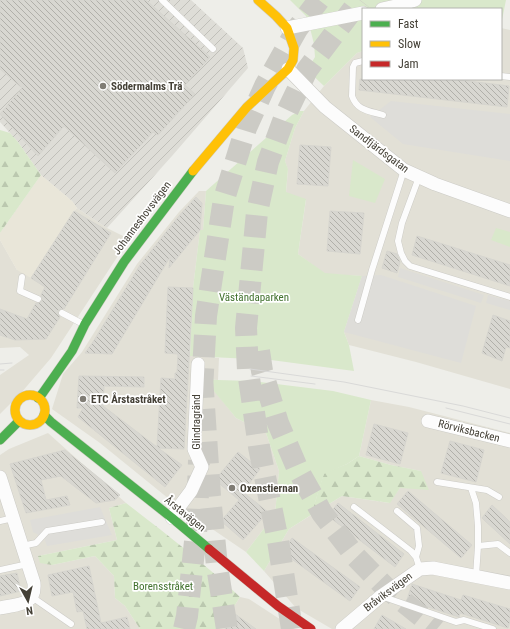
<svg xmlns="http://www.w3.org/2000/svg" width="510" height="629" font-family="'Roboto Condensed',sans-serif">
<defs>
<pattern id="industrial-furrows" width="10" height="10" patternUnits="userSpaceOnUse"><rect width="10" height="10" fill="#deddd7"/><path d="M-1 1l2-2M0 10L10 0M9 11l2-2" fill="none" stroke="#c0bfb9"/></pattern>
<pattern id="forest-firs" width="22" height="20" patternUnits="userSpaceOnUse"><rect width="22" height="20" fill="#d9e8cb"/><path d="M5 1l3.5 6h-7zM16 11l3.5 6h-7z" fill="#bbc8af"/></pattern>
<pattern id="building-back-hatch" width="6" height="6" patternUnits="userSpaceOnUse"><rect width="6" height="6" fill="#d8d7d1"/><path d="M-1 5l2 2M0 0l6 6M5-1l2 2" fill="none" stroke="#b1b0aa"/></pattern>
</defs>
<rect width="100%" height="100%" fill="#eeeee9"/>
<!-- residential -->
<path fill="#e2e0d6" d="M 501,28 L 510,30 L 510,389 L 416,362 L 349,345 L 344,332 L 362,276 L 325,274 L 298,254 L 306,200 L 286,193 L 288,170 L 285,161 L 295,128 L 304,111 L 324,86 L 357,53 L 363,51 L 363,79 L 501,79 Z
M 199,191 L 206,191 L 203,230 L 200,230 L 193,288 L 190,356 L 219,358 L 218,380 L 205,379 L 236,418 L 266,433 L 279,471 L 275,514 L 246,552 L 174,503 L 100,443 L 52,409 L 63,374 L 82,352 L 137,264 L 179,212 Z
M 77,208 L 107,228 L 129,239 L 51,358 L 21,393 L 0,414 L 0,375 L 29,355 L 20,347 L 0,348 L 0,240 L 17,270 Z
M 371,400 L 409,407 L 510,433 L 510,629 L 332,629 L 296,608 L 264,571 L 289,529 L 342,496 L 389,503 L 400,488 L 421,471 L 391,465 L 359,456 Z
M 48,433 L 126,503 L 109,508 L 117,540 L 38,556 L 52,565 L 95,556 L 114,576 L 115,598 L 125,606 L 140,629 L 0,629 L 0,455 L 9,449 Z
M 240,597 L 249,599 L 295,629 L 220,629 Z"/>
<!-- industrial -->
<path fill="url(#industrial-furrows)" d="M 0,0 L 191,0 L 243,48 L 248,68 L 172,156 L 107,228 L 77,208 L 72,201 L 41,175 L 18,142 L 0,122 Z"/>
<!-- education -->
<path fill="#e9e6d9" d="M 41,175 L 72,201 L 77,208 L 74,211 L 31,278 L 17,270 L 0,240 L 0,233 Z"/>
<!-- forest -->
<path fill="url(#forest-firs)" d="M 0,130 L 10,133 L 18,142 L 41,175 L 0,233 Z
M 359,456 L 391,465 L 421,471 L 429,490 L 400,488 L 390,503 L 342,496 L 311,515 L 324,473 L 347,464 Z
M 126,503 C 165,533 204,563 240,597 L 220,629 L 140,629 L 125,606 L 115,598 L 114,576 L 95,556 L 52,565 L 40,563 L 38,556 L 117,540 L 109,508 Z"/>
<!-- park -->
<path fill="#d9e8cb" d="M 290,0 L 506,0 L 501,25 L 501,9 L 363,9 L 363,51 L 357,53 L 324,86 L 307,70 L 315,57 L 314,44 L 310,28 L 306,16 Z
M 300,111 L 304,111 L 295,128 L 285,161 L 288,169 L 286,192 L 306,199 L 298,254 L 325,273 L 362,276 L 344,332 L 349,345 L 354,371 L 271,360 L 190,356 L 193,288 L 200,230 L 203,230 L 206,191 L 292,115 Z
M 353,160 L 385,179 L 375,203 L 349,196 Z
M 496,228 L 510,232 L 510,247 L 491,240 Z
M 204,379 L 218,380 L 252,381 L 333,391 L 371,400 L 359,456 L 347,464 L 324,474 L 311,515 L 289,529 L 264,571 L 246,552 L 275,514 L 279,471 L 266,433 L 236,418 Z"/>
<!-- parking -->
<path fill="#deddd9" d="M 391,101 L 510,114 L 510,161 L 403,144 L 370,117 Z
M 400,268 L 484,295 L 481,303 L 398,277 Z
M 381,275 L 476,306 L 461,363 L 344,332 L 362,276 Z
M 488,295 L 510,301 L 510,310 L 486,303 Z
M 100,507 L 112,535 L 47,546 L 44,538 L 33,532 L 30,520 Z"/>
<!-- building -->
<path fill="url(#building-back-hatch)" stroke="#d6d5cf" d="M 0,0 L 146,0 L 210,57 L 185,85 L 195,94 L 158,135 L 153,132 L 115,173 L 64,126 L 38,156 L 0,114 L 22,88 L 0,69 Z
M 360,79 L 452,79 L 509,86 L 507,107 L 359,90 Z
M 300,145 L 331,147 L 328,186 L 297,184 Z
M 196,197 L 202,203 L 200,230 L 169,268 L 170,257 L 112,354 L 85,353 L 93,342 L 140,265 L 178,217 Z
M 74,211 L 111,233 L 64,309 L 61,309 L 58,311 L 58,314 L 60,317 L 46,339 L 15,340 L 0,335 L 0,309 L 27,319 L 36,303 L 39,303 L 42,301 L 42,298 L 41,295 L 45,287 L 31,278 Z
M 330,211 L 364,213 L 360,254 L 327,251 Z
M 417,236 L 510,265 L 510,286 L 412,255 Z
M 387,251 L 397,254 L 400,262 L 397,273 L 382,268 Z
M 168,287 L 193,288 L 184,449 L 158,448 L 182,465 L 165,487 L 78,417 L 83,408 L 77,408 L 79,376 L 144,377 L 144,387 L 104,386 L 103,406 L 157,447 L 161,378 L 175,379 L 175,373 L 177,373 L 178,354 L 165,353 Z
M 493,315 L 510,321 L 510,348 L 506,347 L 502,361 L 482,353 Z
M 374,424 L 408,433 L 400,464 L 366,455 Z
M 450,441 L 484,450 L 476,482 L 441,473 Z
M 65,450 L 120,495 L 115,500 L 96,503 L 61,476 L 41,480 L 46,500 L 67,496 L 70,505 L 26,513 L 10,464 Z
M 238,452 L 260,469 L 243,492 L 268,512 L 243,540 L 221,521 L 239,500 L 215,480 Z
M 408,491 L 472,545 L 461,558 L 397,504 Z
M 338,503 L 404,554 L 395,567 L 328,516 Z
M 492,505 L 510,522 L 510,544 L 482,518 Z
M 292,538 L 360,587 L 350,601 L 282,552 Z
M 89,566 L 101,623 L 127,617 L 130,629 L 87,629 L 83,611 L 77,612 L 73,592 L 52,596 L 48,575 Z
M 17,573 L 21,591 L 0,596 L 0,576 Z
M 412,584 L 461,600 L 463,595 L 510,609 L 510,621 L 508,628 L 460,613 L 459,617 L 407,600 Z
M 235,614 L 256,629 L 225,629 Z
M 382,615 L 406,629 L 374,629 Z"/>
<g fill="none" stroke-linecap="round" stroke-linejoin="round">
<!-- highway-tunnel -->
<path stroke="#cccbc5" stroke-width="22" stroke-dasharray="22 11" stroke-linecap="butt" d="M 259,351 L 262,371 L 278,423 L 298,470 L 322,513 L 356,557 L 384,586 L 437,629
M 202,376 L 210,496 L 217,566 L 227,629
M 202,390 L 206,316 L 224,199 L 246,128 L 265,86 L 297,29 L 319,0
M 184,629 L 187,616 L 197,523 L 199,460
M 292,629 L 278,541 L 259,447 L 248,371 L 246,328 L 257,212 L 268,162 L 285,116 L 307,70 L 360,0"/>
<defs>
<path id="lane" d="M 162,0 L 213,49
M 363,61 L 355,63 L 353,67 L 352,96 C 357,111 370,111 383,115
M 501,76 L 510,77
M 419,177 L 402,223 L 398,241 L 401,253 L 405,261 L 410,266 L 510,297
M 22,277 L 20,291 L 38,299
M 62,313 L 83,324
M 358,320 L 372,270 L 404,170
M 437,482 L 487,490 L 499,497
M 471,488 L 476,503 L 478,526 L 478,546
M 354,507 L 411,551 L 416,557
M 397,511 L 417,528 L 419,546 L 416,557 L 420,569
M 0,521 L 13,518
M 22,546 L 36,543 L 47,531 L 102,522
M 0,570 L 28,564
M 476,576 L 478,546 L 498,544 L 510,553
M 381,596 L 456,622 L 464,620 L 493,629
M 32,597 L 71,624"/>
<path id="street" d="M 382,9 L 396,6 L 415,0
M 287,28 L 363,13
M 288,69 L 325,107 L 404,170 L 435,184 L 510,211
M 428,421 L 510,441
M 0,477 L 34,583 C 36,606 17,604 0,608
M 172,518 L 176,511 L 191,491 L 202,467 L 194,449 L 198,364
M 342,629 L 381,596 L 420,569 L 433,568 L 510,583"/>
<path id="fast" d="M 38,398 L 42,394 L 72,351 L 85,324 L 124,262 L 193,171
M 44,415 L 51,422 L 172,518 L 209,549
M 0,440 L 19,421"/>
<path id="slow" d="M 193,171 L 247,107 L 288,69 L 293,60 L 294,48 L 287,28 L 276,16 L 258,0
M15 410a15 15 0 1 1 30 0a15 15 0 1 1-30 0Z"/>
<path id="jam" d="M 209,549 L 278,606 L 311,629"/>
</defs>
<!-- lane casing -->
<use href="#lane" stroke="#cccbc6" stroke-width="7"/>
<!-- street casing -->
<use href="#street" stroke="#cccbc6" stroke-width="14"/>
<!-- fast casing -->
<use href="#fast" stroke="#cdcbc0" stroke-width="10"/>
<!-- slow casing -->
<use href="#slow" stroke="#cdcbc0" stroke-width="10"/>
<!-- jam casing -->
<use href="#jam" stroke="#cdcbc0" stroke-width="10"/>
<!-- lane -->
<use href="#lane" stroke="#fcfcfc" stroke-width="6"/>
<!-- street -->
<use href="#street" stroke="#fcfcfc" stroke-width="13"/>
<!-- fast -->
<use href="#fast" stroke="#4caf50" stroke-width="9"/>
<!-- slow -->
<use href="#slow" stroke="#ffc107" stroke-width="9"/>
<!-- jam -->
<use href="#jam" stroke="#c62828" stroke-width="9"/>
<!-- tram -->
<path stroke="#d9d9d8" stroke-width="1" d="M 0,364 L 12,363
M 250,369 L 344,382 L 463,406 L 510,418
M 0,370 L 4,370
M 251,376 L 315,384
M 446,408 L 510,424"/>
</g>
<!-- markers -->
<g fill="#807d75" stroke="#fff" stroke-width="1.5">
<circle cx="103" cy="86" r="4"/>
<circle cx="83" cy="399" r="4"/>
<circle cx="232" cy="488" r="4"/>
</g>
<g text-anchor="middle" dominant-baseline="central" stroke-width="3.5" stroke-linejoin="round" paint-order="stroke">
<!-- poi labels -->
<g font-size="11" font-weight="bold" fill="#444036" stroke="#fff" text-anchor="start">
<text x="111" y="86">Södermalms Trä</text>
<text x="91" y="399">ETC Årstastråket</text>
<text x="240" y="488">Oxenstiernan</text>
</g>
<!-- street labels -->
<g font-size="11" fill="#444036" stroke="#fff">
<text transform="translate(379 149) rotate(37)">Sandfjärdsgatan</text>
<text transform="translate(142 218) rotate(-53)">Johanneshovsvägen</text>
<text transform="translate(196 422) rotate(-90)">Glindragränd</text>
<text transform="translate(469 431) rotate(14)">Rörviksbacken</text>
<text transform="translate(185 514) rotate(39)">Årstavägen</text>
<text transform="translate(388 592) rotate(-37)">Bråviksvägen</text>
</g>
<!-- park labels -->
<g font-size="11" fill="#41712e" stroke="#fff">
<text x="254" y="297">Väständaparken</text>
<text x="163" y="586">Borensstråket</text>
</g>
</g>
<!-- legend -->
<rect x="362" y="8" width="140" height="72" fill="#ffffff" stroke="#b4b3af"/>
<rect x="370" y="21" width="20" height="6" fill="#4caf50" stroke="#b4b3af"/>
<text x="398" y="28" font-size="12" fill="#444036">Fast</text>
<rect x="370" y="41" width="20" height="6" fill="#ffc107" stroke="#b4b3af"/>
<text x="398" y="48" font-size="12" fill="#444036">Slow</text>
<rect x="370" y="61" width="20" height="6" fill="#c62828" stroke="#b4b3af"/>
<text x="398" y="68" font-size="12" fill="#444036">Jam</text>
<!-- north arrow -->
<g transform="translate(28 601) rotate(172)" stroke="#ffffff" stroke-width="3" paint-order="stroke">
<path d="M0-3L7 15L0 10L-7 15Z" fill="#444036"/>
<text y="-6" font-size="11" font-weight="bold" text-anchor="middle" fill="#444036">N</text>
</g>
</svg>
